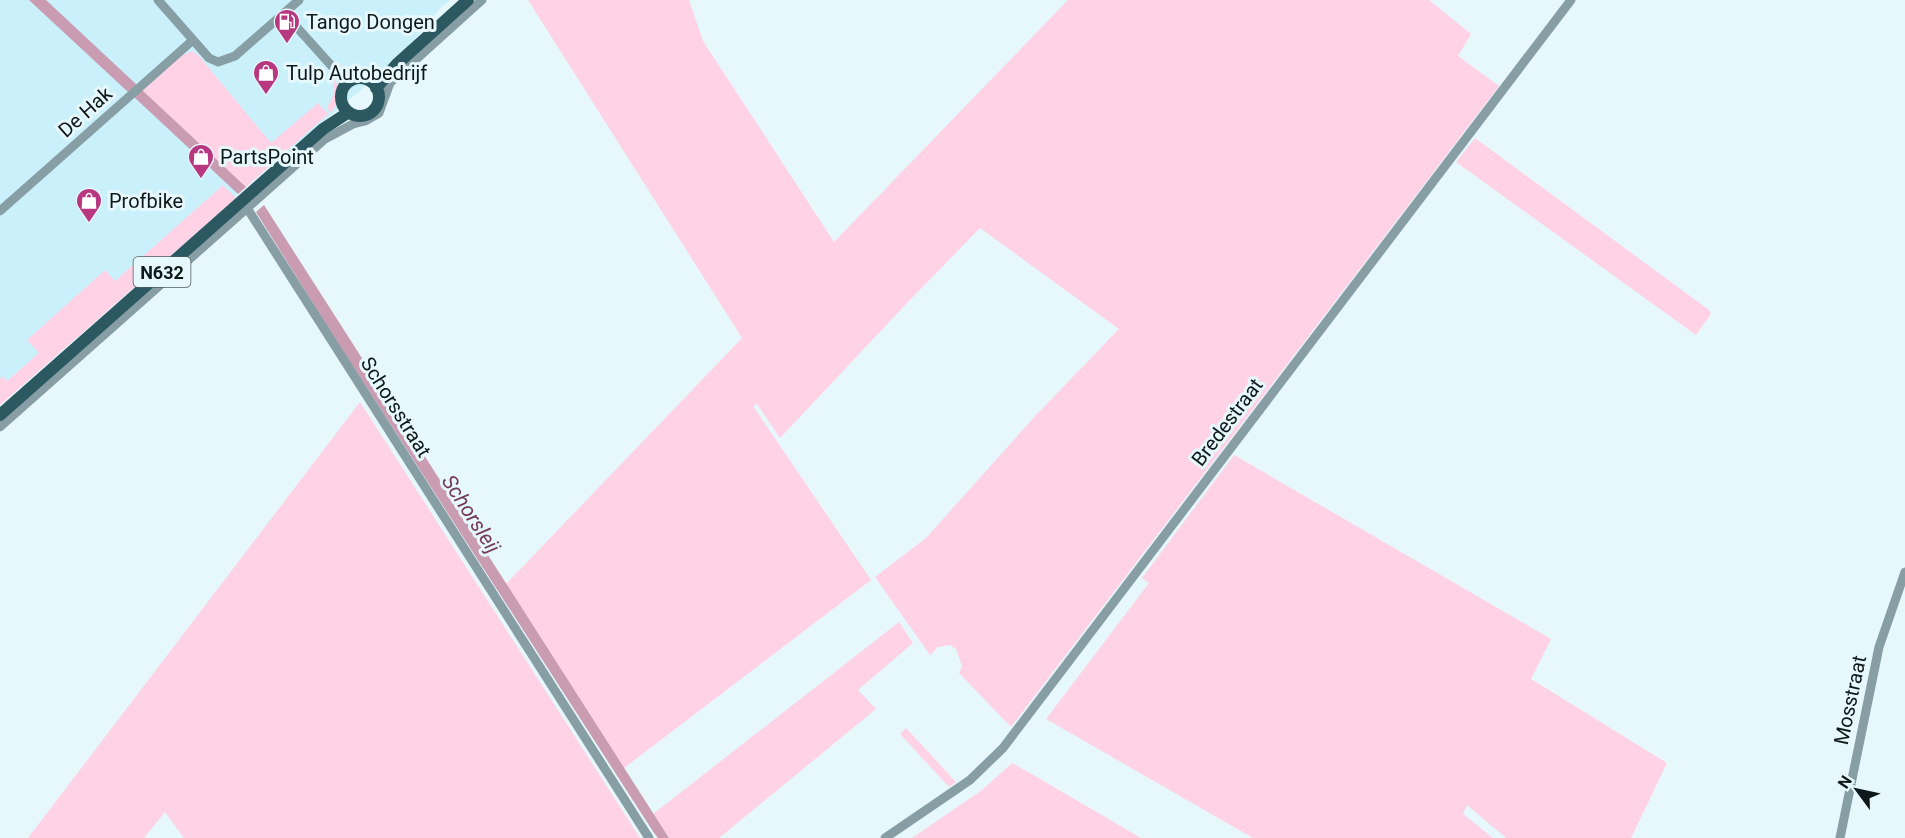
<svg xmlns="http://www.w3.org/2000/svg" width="1905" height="838" font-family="Roboto,sans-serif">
<rect width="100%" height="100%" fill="#e6f8fc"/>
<!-- built -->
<path fill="#caf1fb" d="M 0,0 L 451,0 L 442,6 L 400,57 L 0,394 Z"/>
<!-- green -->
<path fill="#ffd2e6" d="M 528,0 L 689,0 L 703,41 L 834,242 L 1068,0 L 1429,0 L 1471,34 L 1458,56 L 1499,86 L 1011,727 L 959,673 L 962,666 L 956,649 L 950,645 L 938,647 L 930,655 L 875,577 L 926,538 L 1036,415 L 1119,329 L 980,228 L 908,302 L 780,438 L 757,404 L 753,406 L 871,580 L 624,768 L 506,584 L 742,338 Z
M 192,51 L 199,56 L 271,143 L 318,103 L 328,114 L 246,187 L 142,90 L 182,55 Z
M 337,63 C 350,70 359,73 373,67 L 378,71 C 362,83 350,76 337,63 Z
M 329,72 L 341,90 L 338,103 L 330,113 L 327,107 C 336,94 336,86 329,72 Z
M 1475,138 L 1709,310 L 1711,314 L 1696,335 L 1456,162 Z
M 223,185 L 236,198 L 0,405 L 0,379 L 2,376 L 7,381 L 39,353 L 27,340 L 105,270 L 115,281 Z
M 360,402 L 640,838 L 184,838 L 165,812 L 144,838 L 28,838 Z
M 1234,455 L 1551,639 L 1531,679 L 1667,763 L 1631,838 L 1506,838 L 1467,805 L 1463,814 L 1493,838 L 1253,838 L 1046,719 L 1149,583 L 1142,578 Z
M 899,622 L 913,643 L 858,690 L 876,709 L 719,838 L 669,838 L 653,814 Z
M 906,728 L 956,782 L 949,787 L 900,734 Z
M 1012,763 L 1030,773 L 1141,838 L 912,838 L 982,790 Z"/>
<!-- water -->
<path fill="#c99cb1" d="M 29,0 L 46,0 L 137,85 L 128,92 Z
M 142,90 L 246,187 L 238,194 L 134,97 Z
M 264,205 L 669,838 L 658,838 L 654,833 L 329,329 L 256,212 Z"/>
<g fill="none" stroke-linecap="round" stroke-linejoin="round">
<!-- minor -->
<path stroke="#879ea4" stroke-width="9" d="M 158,0 L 209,58 L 218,62 L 235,56 L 299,0
M 284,13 L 347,83
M 247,208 L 649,838
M 0,211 L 193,40
M 0,427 L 325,139 L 353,124 L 365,121 L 379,113 L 390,83 L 482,0
M 885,838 L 970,780 L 1003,748 L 1571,0
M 1840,838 L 1879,647 L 1905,572"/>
<!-- major -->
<path stroke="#2c5862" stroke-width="12" d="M341 97a19 19 0 1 1 38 0a19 19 0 1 1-38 0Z
M 376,88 L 397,64 L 468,0
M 0,415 L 323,129 L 349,112"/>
</g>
<!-- icons -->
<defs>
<symbol id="fuel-pin" viewBox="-11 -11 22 30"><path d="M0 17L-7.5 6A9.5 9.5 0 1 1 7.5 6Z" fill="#b83781" stroke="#e6f8fc"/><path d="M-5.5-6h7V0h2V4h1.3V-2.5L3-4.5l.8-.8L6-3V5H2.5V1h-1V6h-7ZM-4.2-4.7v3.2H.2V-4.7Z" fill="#fff"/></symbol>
<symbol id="shop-pin" viewBox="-11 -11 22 30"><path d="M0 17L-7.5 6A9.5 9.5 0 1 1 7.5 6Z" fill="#b83781" stroke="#e6f8fc"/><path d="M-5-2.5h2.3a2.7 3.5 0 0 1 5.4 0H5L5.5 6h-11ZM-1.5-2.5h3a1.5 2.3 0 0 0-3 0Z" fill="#fff"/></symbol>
</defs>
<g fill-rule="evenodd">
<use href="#fuel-pin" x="272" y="7" width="30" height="40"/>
<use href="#shop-pin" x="251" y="58" width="30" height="40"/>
<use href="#shop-pin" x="186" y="142" width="30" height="40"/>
<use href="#shop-pin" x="74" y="186" width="30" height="40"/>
</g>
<g text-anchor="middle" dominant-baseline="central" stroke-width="6" stroke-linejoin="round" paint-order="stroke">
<!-- shield labels -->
<rect fill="#e6f8fc" stroke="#4f5b5e" stroke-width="1.5" x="133.5" y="257" width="57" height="30" rx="4.5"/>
<g font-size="18" font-weight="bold" fill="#0e181b">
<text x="162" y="272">N632</text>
</g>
<!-- poi labels -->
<g font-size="20" fill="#0e181b" stroke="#e6f8fc" text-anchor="start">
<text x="306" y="22">Tango Dongen</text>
<text x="286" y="73">Tulp Autobedrijf</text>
<text x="220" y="157">PartsPoint</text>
<text x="109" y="201">Profbike</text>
</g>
<!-- street labels -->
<g font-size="20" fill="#0e181b" stroke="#e6f8fc">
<text transform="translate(85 112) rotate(-42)">De Hak</text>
<text transform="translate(396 407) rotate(58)">Schorsstraat</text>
<text transform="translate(1227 422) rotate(-53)">Bredestraat</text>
<text transform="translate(1850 700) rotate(-78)">Mosstraat</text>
</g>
<!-- water labels -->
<g font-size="21" font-style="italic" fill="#753a59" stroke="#e6f8fc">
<text transform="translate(471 514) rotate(57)">Schorsleij</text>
</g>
</g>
<!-- north arrow -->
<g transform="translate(1857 790) rotate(303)" stroke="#e6f8fc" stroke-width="4.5" paint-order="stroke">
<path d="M0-4.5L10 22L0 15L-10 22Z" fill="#0e181b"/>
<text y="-9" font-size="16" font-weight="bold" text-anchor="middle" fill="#0e181b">N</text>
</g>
</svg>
